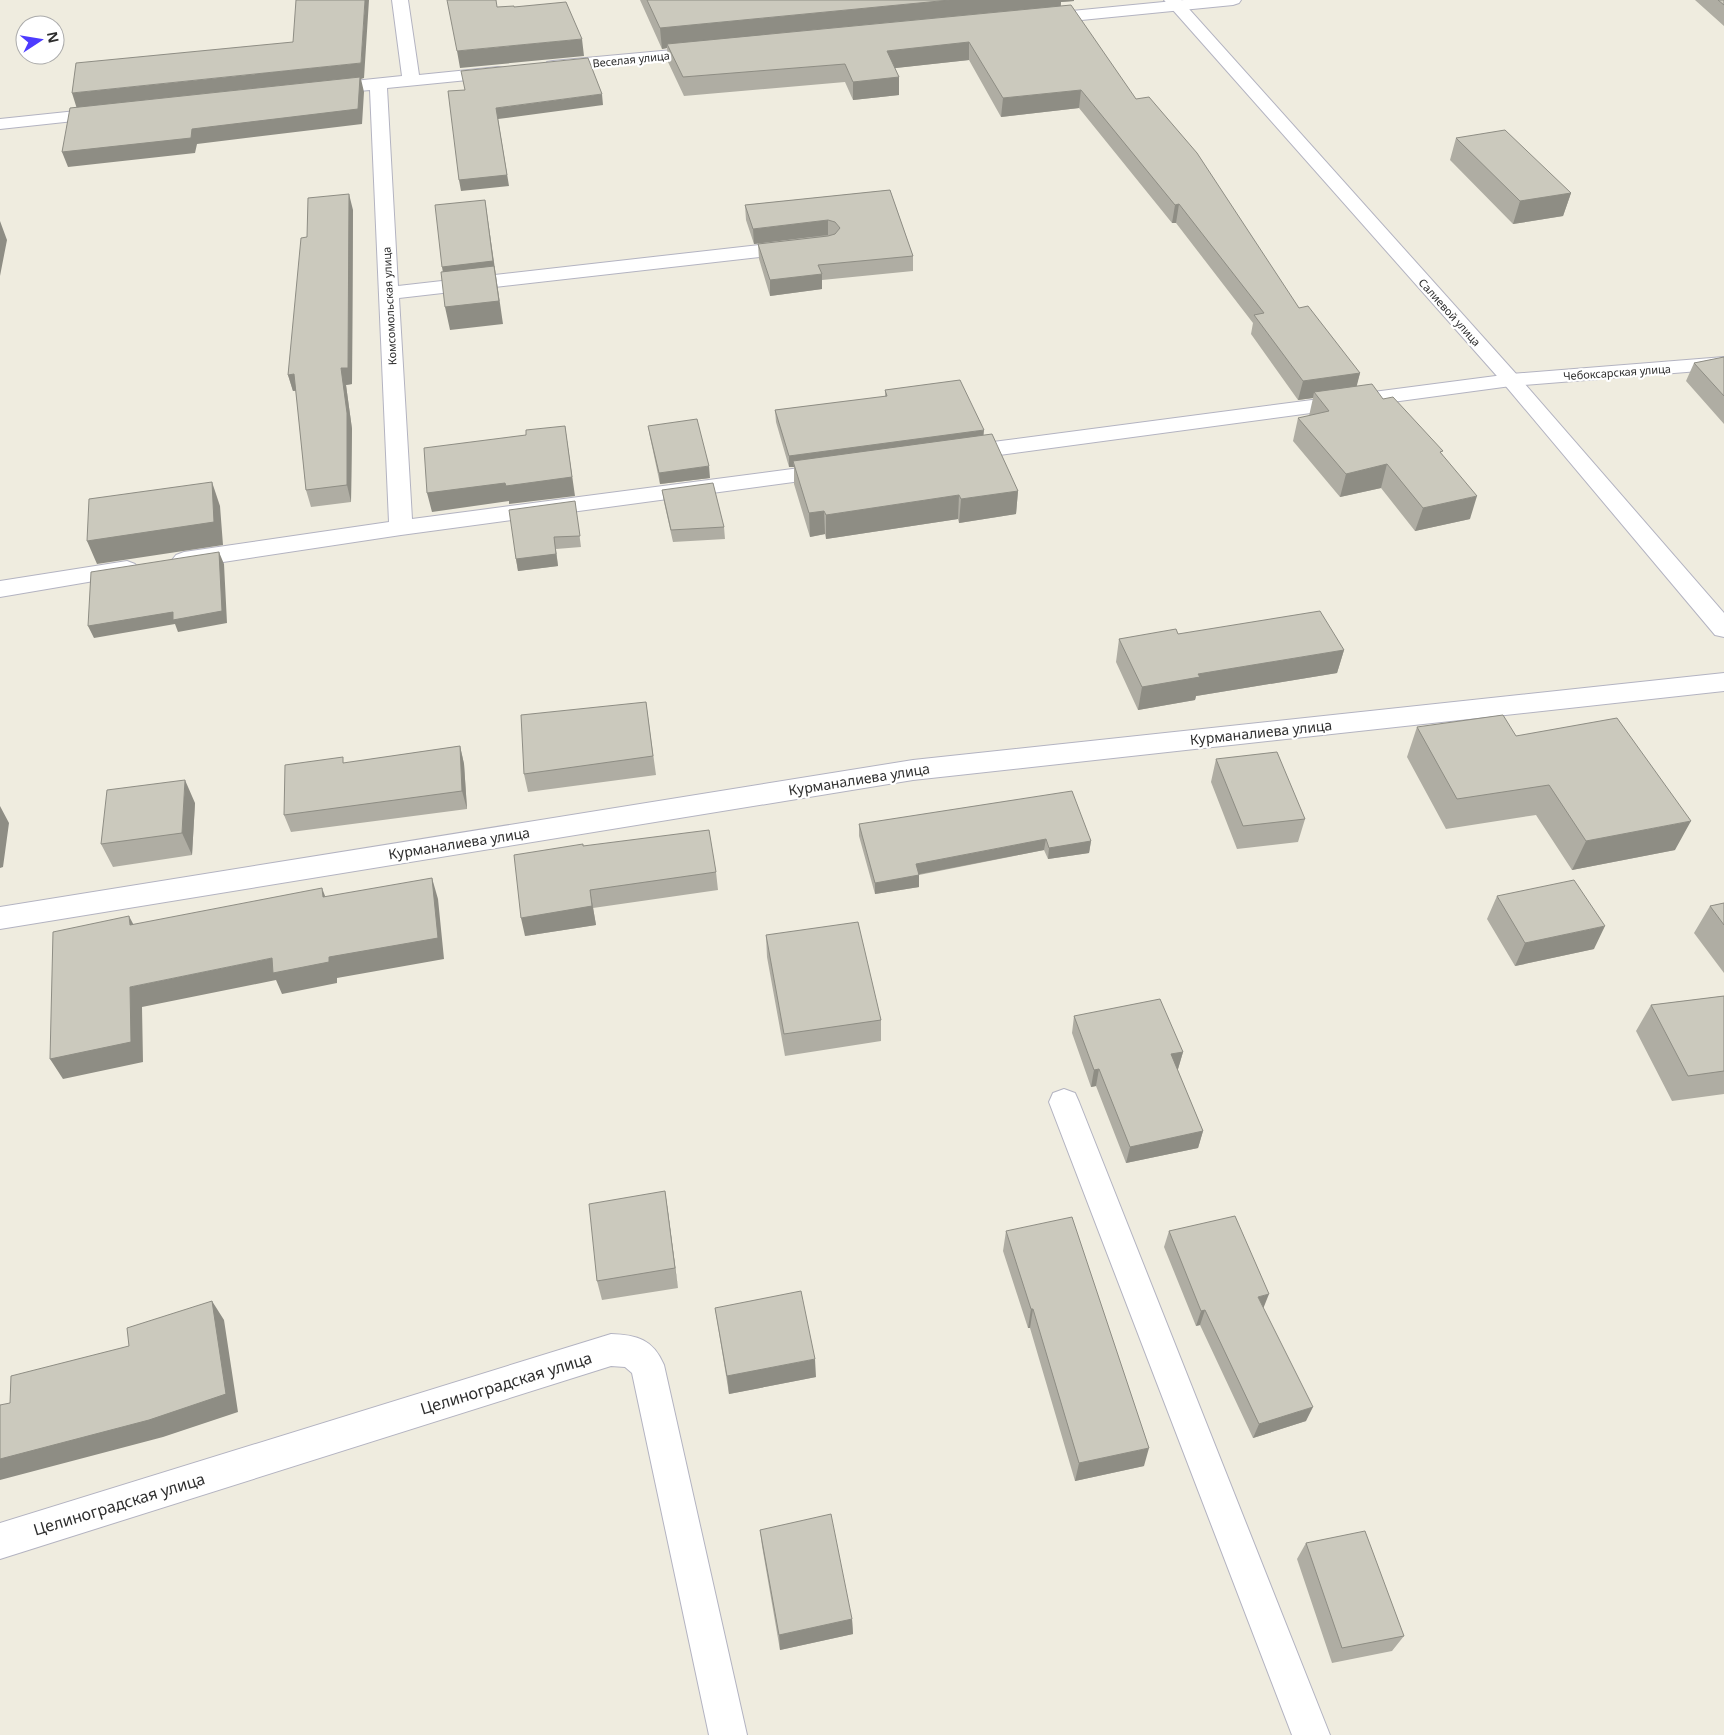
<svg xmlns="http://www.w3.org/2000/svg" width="1724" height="1735" font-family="'Noto Sans',sans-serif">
<rect width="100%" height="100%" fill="#efecdf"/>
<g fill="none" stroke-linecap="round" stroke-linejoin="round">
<defs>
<path id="minor" d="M 392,0 L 408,0 L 419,75 L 498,67 L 504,68 L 507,72 L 504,76 L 498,77 L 387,88 L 398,286 L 794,241 L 801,243 L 804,247 L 801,251 L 794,253 L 399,298 L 412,519 L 830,464 L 838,466 L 841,471 L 838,476 L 401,535 L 184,568 L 176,565 L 172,560 L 176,555 L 184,552 L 389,522 L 370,90 L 325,94 L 319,93 L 316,89 L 319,85 L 325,84 L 402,76 Z
M 1184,0 L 1241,0 L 1239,3 L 1233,5 L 1041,24 L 1035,22 L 1033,19 L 1035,16 L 1041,14 Z
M 705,47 L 711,48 L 713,52 L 711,56 L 553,71 L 547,70 L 545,66 L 547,62 L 553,61 Z
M 105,108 L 111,109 L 114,113 L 111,117 L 0,129 L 0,119 Z
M 1724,357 L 1724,369 L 1511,386 L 962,460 L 954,458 L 951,453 L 954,448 L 962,446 L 1511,374 Z
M 127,561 L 135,564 L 139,569 L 135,574 L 0,597 L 0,581 Z
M 1724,673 L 1724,691 L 913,780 L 0,929 L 0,907 L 913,760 Z
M 1064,1089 L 1075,1093 L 1079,1102 L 1330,1735 L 1292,1735 L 1049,1102 L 1053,1093 Z
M 611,1334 C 637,1335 653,1339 664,1365 L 747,1735 L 709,1735 L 632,1373 L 625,1367 L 611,1366 L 0,1559 L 0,1523 Z"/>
<path id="secondary" d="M 1164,0 L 1181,0 L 1518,376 L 1724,613 L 1724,637 L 1715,635 L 1504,384 Z"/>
</defs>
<!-- minor casing -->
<use href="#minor" stroke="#b3b3c1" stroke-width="2"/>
<!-- secondary casing -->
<use href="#secondary" stroke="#b3b3c1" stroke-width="2"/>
<!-- minor -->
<use href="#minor" fill="#fff" fill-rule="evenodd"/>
<!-- secondary -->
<use href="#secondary" fill="#fff" fill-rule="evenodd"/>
</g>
<!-- wall -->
<path fill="#afada3" d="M 640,0 L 1074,0 L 1074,1 L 1061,2 L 1061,6 L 1136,99 L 1299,308 L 1360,373 L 1356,386 L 1383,399 L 1442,454 L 1470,519 L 1415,531 L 1381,488 L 1340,497 L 1293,441 L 1298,418 L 1309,416 L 1313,398 L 1298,400 L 1251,334 L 1253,323 L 1176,223 L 1172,223 L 1079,108 L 1001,117 L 969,60 L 895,68 L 899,77 L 899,95 L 853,100 L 845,82 L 684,96 L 668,62 L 667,48 L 662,49 Z
M 1695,0 L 1724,0 L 1724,26 Z
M 1456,138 L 1571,193 L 1563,216 L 1513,224 L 1450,160 Z
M 890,190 L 913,256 L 913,271 L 822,280 L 822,289 L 770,296 L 759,259 L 758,244 L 829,235 L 754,244 L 746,220 L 745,205 Z
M 353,210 L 352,384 L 346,385 L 352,429 L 351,502 L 311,507 L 306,490 L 296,391 L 293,391 L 288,375 L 307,237 Z
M 1724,357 L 1724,424 L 1686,381 L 1694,363 Z
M 885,390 L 983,436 L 1018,491 L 1016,514 L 959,523 L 958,519 L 826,539 L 825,534 L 810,537 L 794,484 L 794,467 L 789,467 L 776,422 L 775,410 L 885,397 Z
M 648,426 L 710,478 L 660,484 L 650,437 Z
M 662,490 L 724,527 L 725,539 L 673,542 L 664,502 Z
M 575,501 L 581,547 L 556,549 L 558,566 L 518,571 L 516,559 Z
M 1178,634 L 1344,650 L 1337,673 L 1196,696 L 1195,700 L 1138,710 L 1116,662 L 1119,639 Z
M 646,702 L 656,775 L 528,792 L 524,774 Z
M 1417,727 L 1516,736 L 1675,850 L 1572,870 L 1536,815 L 1446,829 L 1407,757 Z
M 460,746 L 464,764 L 467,809 L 291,832 L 284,815 L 345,763 Z
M 1216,759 L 1305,819 L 1298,842 L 1237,849 L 1211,782 Z
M 195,803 L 192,855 L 113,867 L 101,844 Z
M 859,824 L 1091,841 L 1089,853 L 1048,859 L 1044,850 L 919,875 L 919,887 L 875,894 L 859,836 Z
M 583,846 L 716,872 L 718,890 L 593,908 L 596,925 L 525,936 Z
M 1497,896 L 1594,949 L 1515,966 L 1487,919 Z
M 1724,903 L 1724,973 L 1694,933 L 1710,906 Z
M 766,935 L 881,1020 L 881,1041 L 785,1056 L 767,957 Z
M 1724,996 L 1724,1094 L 1672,1101 L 1636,1031 L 1651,1005 Z
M 1074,1016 L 1183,1052 L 1178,1069 L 1177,1069 L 1203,1131 L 1198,1148 L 1126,1163 L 1096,1086 L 1091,1087 L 1072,1033 Z
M 665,1191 L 668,1212 L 678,1288 L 602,1300 L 597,1281 Z
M 1006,1231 L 1144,1466 L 1075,1481 L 1030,1328 L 1028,1328 L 1003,1251 Z
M 1169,1231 L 1306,1421 L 1253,1438 L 1200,1325 L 1196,1326 L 1164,1247 Z
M 715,1308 L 816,1377 L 729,1394 Z
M 760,1530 L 852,1619 L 853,1634 L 780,1650 L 762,1546 Z
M 1306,1543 L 1404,1636 L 1392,1651 L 1332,1663 L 1297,1559 Z"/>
<!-- shaded-wall -->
<path fill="#8e8d84" d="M 365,0 L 369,0 L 364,78 L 361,79 L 364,92 L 362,124 L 197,144 L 195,153 L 68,167 L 62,152 L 77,109 L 72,93 L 361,63 Z
M 950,0 L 1074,0 L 1074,1 L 1061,2 L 1060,10 L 667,44 L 667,48 L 662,49 L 660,28 Z
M 582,39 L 584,56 L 460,68 L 457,51 Z
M 969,42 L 969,60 L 887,69 L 887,51 Z
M 899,77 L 899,95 L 853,100 L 853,82 Z
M 1081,90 L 1079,108 L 1001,117 L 1003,98 Z
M 602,94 L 603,105 L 498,119 L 509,186 L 461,191 L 459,180 L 496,108 Z
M 1571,193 L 1563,216 L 1513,224 L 1520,201 Z
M 349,194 L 353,210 L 352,384 L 346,385 L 352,429 L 351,502 L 347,485 L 341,368 Z
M 485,200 L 503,324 L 450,330 L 445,307 L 444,279 L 442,267 Z
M 1179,204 L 1176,223 L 1172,223 L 1175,205 Z
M 828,220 L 828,235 L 754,244 L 753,229 Z
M 0,221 L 7,240 L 0,276 Z
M 822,274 L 822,289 L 770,296 L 770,280 Z
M 1360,373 L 1355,393 L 1314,392 L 1313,398 L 1298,400 L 1303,381 Z
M 294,374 L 299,390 L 293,391 L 288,375 Z
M 565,426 L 575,496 L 509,504 L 509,501 L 432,512 L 427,493 Z
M 984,430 L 983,442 L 793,461 L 794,467 L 789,467 L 789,456 Z
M 1387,464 L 1381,488 L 1340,497 L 1346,474 Z
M 709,466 L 710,478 L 660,484 L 659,473 Z
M 212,482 L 220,506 L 223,545 L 97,564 L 87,541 Z
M 1018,491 L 1016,514 L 959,523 L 961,499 Z
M 959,495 L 958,519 L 826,539 L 826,515 Z
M 1477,496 L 1470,519 L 1415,531 L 1423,508 Z
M 824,511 L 825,534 L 810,537 L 809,513 Z
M 554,537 L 558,566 L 518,571 L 516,559 Z
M 219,552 L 224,564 L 227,623 L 178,632 L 175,624 L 94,638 L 88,626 Z
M 1344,650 L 1337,673 L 1196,696 L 1195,700 L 1138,710 L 1142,687 L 1198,674 Z
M 460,746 L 464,764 L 467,809 L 462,791 Z
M 185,780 L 195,803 L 192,855 L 182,833 Z
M 0,806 L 9,823 L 3,867 L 0,868 Z
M 1691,821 L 1675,850 L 1572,870 L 1586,841 Z
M 1046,839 L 1044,850 L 915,875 L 916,864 Z
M 1091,841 L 1089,853 L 1048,859 L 1049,848 Z
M 919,875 L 919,887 L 875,894 L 875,883 Z
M 432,878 L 438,899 L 444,959 L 337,978 L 337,983 L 282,994 L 276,980 L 142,1007 L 143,1062 L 63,1079 L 50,1059 L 130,987 L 272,958 L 329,957 Z
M 322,888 L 330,909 L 323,897 Z
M 590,890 L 596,925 L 525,936 L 521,918 Z
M 129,916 L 140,937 L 130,925 Z
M 1605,926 L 1594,949 L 1515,966 L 1525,943 Z
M 1183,1052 L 1178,1069 L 1167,1071 L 1171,1054 Z
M 1099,1069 L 1096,1086 L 1091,1087 L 1094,1070 Z
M 1203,1131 L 1198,1148 L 1126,1163 L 1130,1147 Z
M 665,1191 L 668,1212 L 678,1288 L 675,1268 Z
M 1269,1294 L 1263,1309 L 1258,1297 Z
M 212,1301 L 224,1320 L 238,1412 L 163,1437 L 0,1480 L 0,1459 Z
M 1031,1309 L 1033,1309 L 1030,1328 L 1028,1328 Z
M 1205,1310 L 1200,1325 L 1196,1326 L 1201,1311 Z
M 815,1359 L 816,1377 L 729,1394 L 727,1376 Z
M 1313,1407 L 1306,1421 L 1253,1438 L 1259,1424 Z
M 1149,1448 L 1144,1466 L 1075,1481 L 1079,1463 Z
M 852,1619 L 853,1634 L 780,1650 L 779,1635 Z"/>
<!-- building -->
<path fill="#cbc9bd" stroke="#8e8d84" d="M 296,0 L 365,0 L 361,63 L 72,93 L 76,63 L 293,42 Z
M 447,0 L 496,0 L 497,7 L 514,6 L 514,7 L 566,2 L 582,39 L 457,51 Z
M 647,0 L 950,0 L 660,28 Z
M 1718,0 L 1724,0 L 1724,5 Z
M 1071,5 L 1136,99 L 1149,97 L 1197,153 L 1299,308 L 1308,306 L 1360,373 L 1303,381 L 1254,315 L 1264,313 L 1179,204 L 1175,205 L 1081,90 L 1003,98 L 969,42 L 887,51 L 899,77 L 853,82 L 845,64 L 683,77 L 667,44 Z
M 588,58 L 602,94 L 496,108 L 507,175 L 459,180 L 448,91 L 465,90 L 461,71 Z
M 360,77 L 358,109 L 192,129 L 191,138 L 62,152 L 70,108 Z
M 1505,130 L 1571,193 L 1520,201 L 1456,138 Z
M 890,190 L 913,256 L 818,265 L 822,274 L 770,280 L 758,244 L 828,236 L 835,234 L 840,228 L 835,222 L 828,220 L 753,229 L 745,205 Z
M 349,194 L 348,368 L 341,368 L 347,413 L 347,485 L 306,490 L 294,374 L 288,375 L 301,238 L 307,237 L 308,198 Z
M 485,200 L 493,261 L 442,267 L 435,205 Z
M 494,266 L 499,301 L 445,307 L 441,272 Z
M 1724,357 L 1724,396 L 1694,363 Z
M 960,380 L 984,430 L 789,456 L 775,410 L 887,396 L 885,390 Z
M 1372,384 L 1383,399 L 1393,397 L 1443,451 L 1440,452 L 1477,496 L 1423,508 L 1387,464 L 1346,474 L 1298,418 L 1329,411 L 1314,392 Z
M 697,419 L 709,466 L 659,473 L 648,426 Z
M 565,426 L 572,477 L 506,486 L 505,483 L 427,493 L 424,448 L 526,435 L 526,430 Z
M 992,434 L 1018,491 L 961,499 L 959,495 L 826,515 L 824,511 L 809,513 L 793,461 Z
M 212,482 L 214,522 L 87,541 L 89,499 Z
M 713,483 L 724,527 L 671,530 L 662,490 Z
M 575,501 L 580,536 L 554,537 L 556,554 L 516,559 L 509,510 Z
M 219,552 L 222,611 L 173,620 L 173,612 L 88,626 L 91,572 Z
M 1320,611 L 1344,650 L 1198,674 L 1200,677 L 1142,687 L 1119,639 L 1176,629 L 1178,634 Z
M 646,702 L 653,756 L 524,774 L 521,715 Z
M 1503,715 L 1516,736 L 1617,718 L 1691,821 L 1586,841 L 1549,785 L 1457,799 L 1417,727 Z
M 460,746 L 462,791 L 284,815 L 285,765 L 343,757 L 343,763 Z
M 1277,752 L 1305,819 L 1243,826 L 1216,759 Z
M 185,780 L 182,833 L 101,844 L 107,790 Z
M 1072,791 L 1091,841 L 1049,848 L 1046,839 L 916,864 L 919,875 L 875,883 L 859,824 Z
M 709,830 L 716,872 L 590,890 L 592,906 L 521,918 L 514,855 L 583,844 L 583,846 Z
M 432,878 L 438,938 L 329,957 L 329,962 L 273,973 L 272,958 L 130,987 L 131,1042 L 50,1059 L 53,932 L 129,916 L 130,925 L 322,888 L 323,897 Z
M 1574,880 L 1605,926 L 1525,943 L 1497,896 Z
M 1724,903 L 1724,925 L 1710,906 Z
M 858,922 L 881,1020 L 784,1034 L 766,935 Z
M 1724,996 L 1724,1071 L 1688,1076 L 1651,1005 Z
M 1160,999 L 1183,1052 L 1171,1054 L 1203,1131 L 1130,1147 L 1099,1069 L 1094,1070 L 1074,1016 Z
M 665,1191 L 675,1268 L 597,1281 L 589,1204 Z
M 1235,1216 L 1269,1294 L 1258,1297 L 1313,1407 L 1259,1424 L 1205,1310 L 1201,1311 L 1169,1231 Z
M 1072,1217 L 1149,1448 L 1079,1463 L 1033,1309 L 1031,1309 L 1006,1231 Z
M 801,1291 L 815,1359 L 727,1376 L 715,1308 Z
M 212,1301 L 226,1394 L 149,1420 L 0,1459 L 0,1405 L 10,1403 L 11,1376 L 129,1346 L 127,1328 Z
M 831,1514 L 852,1619 L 779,1635 L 760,1530 Z
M 1365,1531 L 1404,1636 L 1342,1648 L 1306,1543 Z"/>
<g text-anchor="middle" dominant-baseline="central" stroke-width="4.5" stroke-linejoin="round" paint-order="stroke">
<!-- far-street labels -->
<g font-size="11" fill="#2d2d2d" stroke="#fff">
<text transform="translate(631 59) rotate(-6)">Веселая улица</text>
<text transform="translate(389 306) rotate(-93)">Комсомольская улица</text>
<text transform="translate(1450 312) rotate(48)">Салиевой улица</text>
<text transform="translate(1617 372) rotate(-4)">Чебоксарская улица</text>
</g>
<!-- street labels -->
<g font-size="14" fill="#2d2d2d" stroke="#fff">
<text transform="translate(1261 732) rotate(-6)">Курманалиева улица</text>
<text transform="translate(859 779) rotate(-9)">Курманалиева улица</text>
<text transform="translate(459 843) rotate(-9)">Курманалиева улица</text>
</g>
<!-- near-street labels -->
<g font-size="16" fill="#2d2d2d" stroke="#fff">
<text transform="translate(506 1383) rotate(-17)">Целиноградская улица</text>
<text transform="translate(119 1504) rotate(-17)">Целиноградская улица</text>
</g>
</g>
<!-- north arrow -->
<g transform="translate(40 40) rotate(78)"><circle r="24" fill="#ffffff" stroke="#ababab"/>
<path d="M0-4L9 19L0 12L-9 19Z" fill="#4d3bff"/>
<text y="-8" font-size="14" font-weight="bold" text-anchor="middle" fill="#2d2d2d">N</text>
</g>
</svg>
